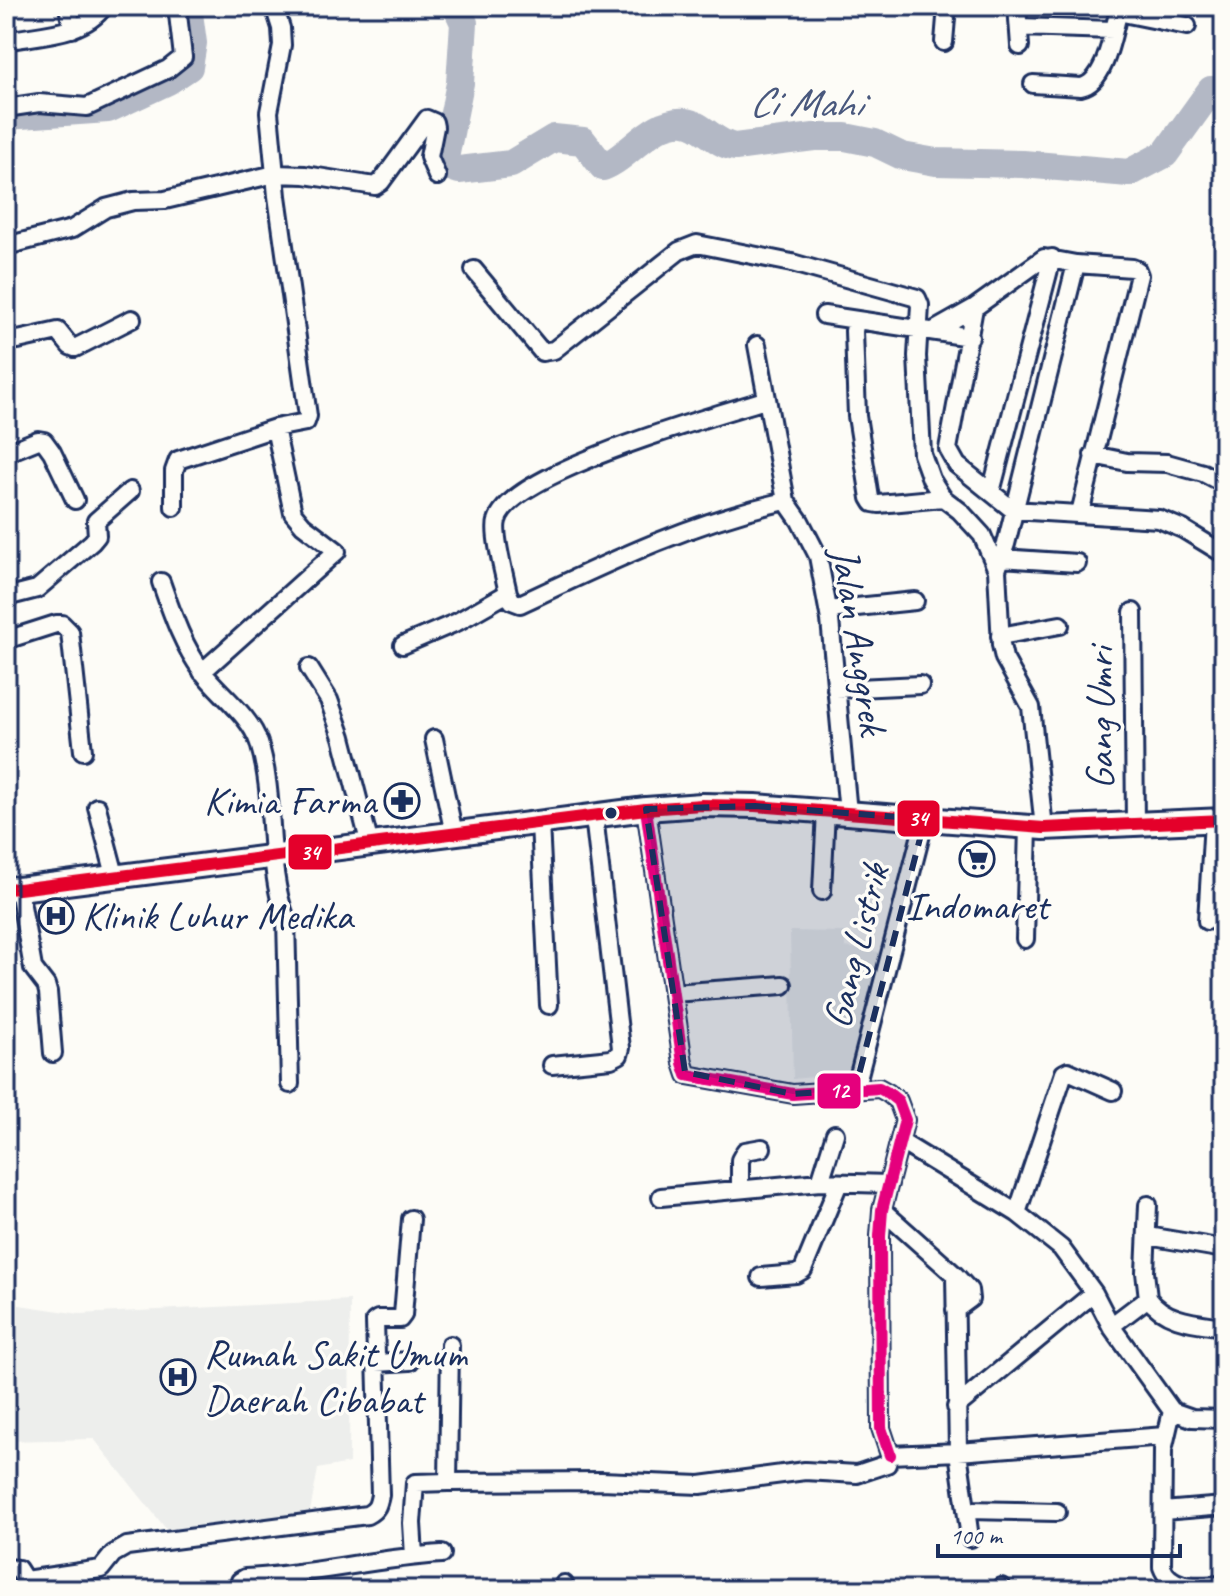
<svg xmlns="http://www.w3.org/2000/svg" width="1230" height="1596" font-family="Caveat,sans-serif">
<rect width="100%" height="100%" fill="#fdfcf7"/>
<filter id="ink" filterUnits="userSpaceOnUse"><feTurbulence type="fractalNoise" baseFrequency=".0125" numOctaves="2"/><feDisplacementMap in="SourceGraphic" scale="16" xChannelSelector="R" yChannelSelector="G"/><feConvolveMatrix kernelMatrix="1 2 1 2 8 2 1 2 1" color-interpolation-filters="sRGB"/></filter>
<g filter="url(#ink)">
<!-- built -->
<path fill="#edeeec" d="M 790,931 L 845,932 L 845,947 L 886,953 L 854,1073 L 793,1079 Z
M 350,1300 L 349,1463 L 318,1469 L 309,1517 L 167,1530 L 94,1439 L 6,1441 L 6,1303 L 80,1314 Z"/>
<g fill="none" stroke-linecap="round" stroke-linejoin="round">
<!-- river -->
<path stroke="#b3b8c5" stroke-width="28" d="M 456,6 L 464,23 L 460,83 L 445,158 L 450,167 L 459,170 L 511,164 L 554,138 L 583,141 L 603,167 C 631,156 652,119 685,122 C 703,124 715,144 735,147 L 814,137 L 845,137 L 875,143 L 902,156 L 936,162 L 1023,164 L 1129,173 L 1165,154 L 1211,90 L 1224,91
M 6,116 L 108,109 L 168,81 L 189,67 L 193,43 L 188,6"/>
<defs>
<path id="street" d="M 68,6 L 72,29
M 1017,6 L 1020,46
M 1118,12 L 1187,26
M 1019,27 L 1113,30
M 6,41 C 38,34 83,36 104,6
M 944,42 L 947,6
M 1033,84 L 1081,87 C 1107,82 1113,29 1120,6
M 6,108 L 39,103 L 87,107 L 168,69 L 183,57 L 177,6
M 6,246 L 72,229 L 106,208 L 133,201 L 165,200 L 275,174 L 305,175 L 375,186 L 381,182 L 427,119 L 434,122 L 435,127 L 429,157 L 437,176
M 474,270 L 542,352 L 554,350 L 679,251 L 697,244 L 792,263 L 917,298 L 920,305 L 917,356 L 922,454 L 931,479 L 943,498 L 960,511 L 982,535 L 997,570 L 1001,645 L 1004,658 L 1031,707 L 1044,828
M 974,308 L 948,449 L 957,465 L 1013,510 L 1159,519 L 1183,529 L 1224,554
M 824,315 L 970,337
M 856,321 L 854,331 L 857,416 L 870,498 L 873,503 L 879,504 L 943,498
M 935,330 L 974,308 L 1044,258 L 1076,264 L 1132,268 L 1137,270 L 1139,275 L 1080,513
M 6,337 L 18,340 L 58,331 L 70,346 L 75,348 L 132,319
M 757,345 L 786,501 L 800,521 L 818,556 L 830,620 L 848,813
M 765,400 C 717,415 509,472 497,521 C 493,534 505,578 508,593 L 512,601 L 520,604 C 607,563 691,522 786,501
M 6,453 L 38,440 L 44,441 L 52,452 L 75,500
M 1093,455 L 1127,462 L 1167,463 L 1203,473 L 1224,484
M 991,492 L 1052,258
M 174,507 L 174,471 L 178,460 L 275,428
M 1001,558 L 1077,563
M 997,570 L 1006,544 L 1076,264
M 161,582 C 172,613 182,644 202,671 C 219,694 250,715 259,743 C 277,801 265,863 286,919 L 290,1084
M 6,597 L 37,589 L 92,542 L 97,536 L 96,521 L 130,491
M 828,610 L 915,601
M 1133,612 L 1135,824
M 1000,636 L 1060,625
M 6,640 L 56,624 L 62,624 L 70,632 L 83,751
M 403,645 L 457,622 L 508,593
M 309,668 L 329,700 L 342,737 L 370,845
M 202,672 L 337,551 L 303,525 L 293,513 L 275,428 L 306,422 L 308,416 L 277,196 L 269,112 L 282,45 L 281,28 L 274,6
M 836,689 L 920,685
M 434,739 L 454,834
M 97,807 L 115,875
M 646,809 L 683,1063 L 687,1075 L 793,1094 L 879,1088 L 888,1093 L 898,1101 L 905,1120 L 882,1210 L 880,1236 L 881,1428 L 890,1455
M 540,823 L 549,1005
M 19,889 L 33,968 L 46,985 L 48,992 L 53,1053
M 822,891 L 826,811
M 1207,921 L 1213,821
M 1025,939 L 1028,827
M 673,993 L 783,985
M 552,1065 L 611,1059 L 619,1055 L 621,1048 L 594,816
M 855,1090 L 925,819
M 901,1142 L 1017,1213 L 1061,1248 L 1094,1293 L 1111,1326 L 1172,1411 L 1192,1418 L 1224,1419
M 820,1182 L 835,1134
M 740,1189 L 740,1160 L 745,1151 L 762,1148
M 661,1197 L 820,1182 L 889,1184
M 1148,1205 L 1145,1272 L 1148,1298
M 882,1210 L 955,1275 L 958,1452 L 970,1538
M 1017,1213 L 1064,1073 L 1068,1071 L 1113,1091
M 1148,1236 L 1224,1249
M 955,1275 L 969,1290 L 970,1299 L 955,1310
M 761,1277 L 796,1274 L 803,1270 L 839,1183
M 1148,1298 C 1165,1322 1197,1323 1224,1327
M 1111,1326 L 1148,1298
M 450,1345 L 448,1482 L 601,1481 L 700,1485 L 805,1471 L 857,1474 L 887,1464 L 890,1455
M 376,1363 L 410,1361
M 956,1407 L 1094,1293
M 1172,1411 L 1163,1450 L 1162,1567 C 1171,1592 1202,1585 1224,1585
M 890,1455 L 958,1452 L 1165,1436
M 968,1510 L 1057,1512
M 1163,1511 L 1224,1506
M 414,1556 L 412,1523 L 415,1483 L 448,1482
M 6,1568 L 18,1569 L 25,1580 L 26,1589
M 25,1580 L 101,1569 L 113,1554 L 127,1546 L 367,1515 C 377,1510 378,1505 380,1495 L 375,1321 L 378,1319 L 400,1319 L 403,1315 L 411,1219
M 564,1584 L 566,1590
M 239,1590 L 240,1581 L 245,1578 C 311,1575 376,1558 442,1554
M 1001,1590 L 1001,1587"/>
<path id="secondary" d="M 6,888 L 19,889 L 646,809 L 702,805 L 755,806 L 1044,828 L 1224,820"/>
</defs>
<!-- street casing -->
<use href="#street" stroke="#1b2f5e" stroke-width="22"/>
<!-- secondary casing -->
<use href="#secondary" stroke="#1b2f5e" stroke-width="28"/>
<!-- street -->
<use href="#street" stroke="#fdfcf7" stroke-width="16"/>
<!-- secondary -->
<use href="#secondary" stroke="#fdfcf7" stroke-width="22"/>
<defs>
<path id="bus-1" d="M 646,809 L 683,1063 L 687,1075 L 793,1094 L 879,1088 L 888,1093 L 898,1101 L 905,1120 L 882,1210 L 880,1236 L 881,1428 L 890,1455"/>
<path id="bus-2" d="M 6,888 L 19,889 L 646,809 L 702,805 L 755,806 L 1044,828 L 1224,820"/>
</defs>
<!-- bus-1 casing -->
<use href="#bus-1" stroke="#fdfcf7" stroke-width="18"/>
<!-- bus-2 casing -->
<use href="#bus-2" stroke="#fdfcf7" stroke-width="18"/>
<!-- bus-1 -->
<use href="#bus-1" stroke="#e5007d" stroke-width="12"/>
<!-- bus-2 -->
<use href="#bus-2" stroke="#e4002b" stroke-width="12"/>
</g>
</g>
<!-- marked area -->
<path fill="#1b2f5e" fill-opacity="0.2" stroke="#1b2f5e" stroke-width="6" stroke-dasharray="16 10" stroke-linejoin="round" d="M 755,806 L 925,819 L 855,1090 L 793,1094 L 685,1072 L 646,809 Z"/>
<!-- icons -->
<defs>
<symbol id="pharmacy-ring" viewBox="-11 -11 22 22"><circle r="9.5" fill="#fdfcf7" stroke="#1b2f5e" stroke-width="1.5"/><path d="M-2-6h4v4h4v4h-4v4h-4v-4h-4v-4h4Z" fill="#1b2f5e"/></symbol>
<symbol id="supermarket-ring" viewBox="-11 -11 22 22"><circle r="9.5" fill="#fdfcf7" stroke="#1b2f5e" stroke-width="1.5"/><path d="M-6-5.5h2.5l.6 2H6L4.5 2H-2.5L-4.4-4H-6ZM-1.5 3.2a1.3 1.3 0 1 0 .1 0ZM3 3.2a1.3 1.3 0 1 0 .1 0Z" fill="#1b2f5e"/></symbol>
<symbol id="hospital-ring" viewBox="-11 -11 22 22"><circle r="9.5" fill="#fdfcf7" stroke="#1b2f5e" stroke-width="1.5"/><path d="M-5-5h3v3.5h4V-5h3V5h-3V1.5h-4V5h-3Z" fill="#1b2f5e"/></symbol>
</defs>
<g fill-rule="evenodd">
<use href="#pharmacy-ring" x="382" y="781" width="40" height="40"/>
<use href="#supermarket-ring" x="957" y="839" width="40" height="40"/>
<use href="#hospital-ring" x="36" y="896" width="40" height="40"/>
<use href="#hospital-ring" x="158" y="1357" width="40" height="40"/>
</g>
<!-- markers -->
<circle fill="#1b2f5e" stroke="#fdfcf7" stroke-width="3" cx="611" cy="813" r="7"/>
<g text-anchor="middle" dominant-baseline="central" stroke-width="7" stroke-linejoin="round" paint-order="stroke">
<!-- street labels -->
<g font-size="40" fill="#1b2f5e" stroke="#fdfcf7">
<text transform="translate(859 641) rotate(81)">Jalan Anggrek</text>
<text transform="translate(1100 718) rotate(-90)">Gang Umri</text>
<text transform="translate(856 946) rotate(-76)">Gang Listrik</text>
</g>
<!-- poi labels -->
<g font-size="40" fill="#1b2f5e" stroke="#fdfcf7" text-anchor="start">
<text x="376" y="801" text-anchor="end">Kimia Farma</text>
<text x="977" y="906" text-anchor="middle">Indomaret</text>
<text x="82" y="916">Klinik Luhur Medika</text>
<text x="204" y="1354">Rumah Sakit Umum<tspan x="204" dy="46">Daerah Cibabat</tspan></text>
</g>
<!-- water labels -->
<g font-size="42" font-style="italic" fill="#49587d" stroke="#fdfcf7">
<text transform="translate(805 103) rotate(1)">Ci Mahi</text>
</g>
</g>
<g stroke="#fdfcf7" stroke-width="3">
<rect x="896" y="799" width="45" height="39" rx="8" fill="#e4002b"/>
<rect x="287" y="833" width="46" height="38" rx="8" fill="#e4002b"/>
<rect x="816" y="1072" width="46" height="38" rx="8" fill="#e5007d"/>
</g>
<g font-size="22" text-anchor="middle" font-weight="bold" fill="#fff">
<text x="918" y="826">34</text>
<text x="310" y="860">34</text>
<text x="839" y="1098">12</text>
</g>
<!-- margin -->
<rect width="1230" height="1596" fill="none" stroke="#fdfcf7" stroke-width="32"/>
<rect x="16" y="16" width="1198" height="1564" fill="none" stroke="#1b2f5e" stroke-width="3" filter="url(#ink)"/>
<!-- scale -->
<path d="M938 1544v12h242v-12" fill="none" stroke="#1b2f5e" stroke-width="4"/>
<text x="950" y="1544" font-size="24" fill="#1b2f5e" stroke="#fdfcf7" stroke-width="6" paint-order="stroke">100 m</text>
</svg>
